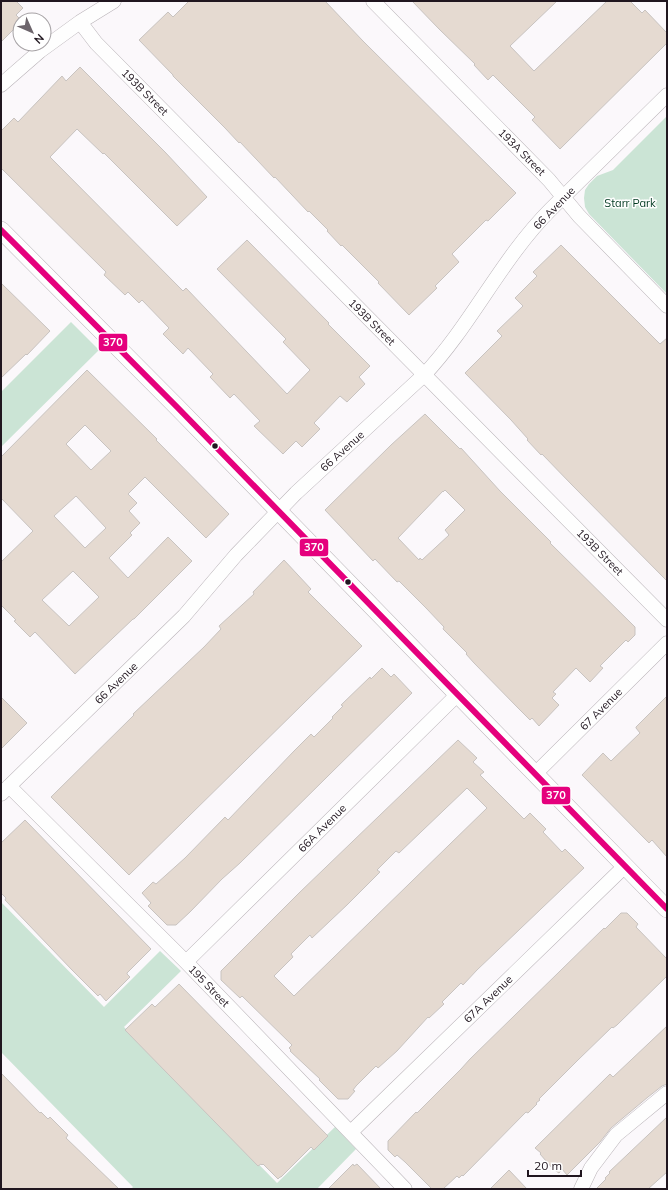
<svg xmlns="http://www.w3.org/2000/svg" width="668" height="1190" font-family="Mulish,sans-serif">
<rect width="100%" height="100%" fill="#fbf8fb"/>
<!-- green -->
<path fill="#cbe4d5" d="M 667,116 L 667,294 L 589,214 L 585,207 L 584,198 L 585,190 L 589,184 L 597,176 L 613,170 Z
M 71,322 L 99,350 L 1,447 L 1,392 Z
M 1,902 L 104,1007 L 160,951 L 181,971 L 124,1027 L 277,1183 L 335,1127 L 356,1149 L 317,1189 L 131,1189 L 133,1187 L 1,1052 Z"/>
<!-- building -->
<path fill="#e5dad1" stroke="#c8c3c0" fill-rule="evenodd" d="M 1,1 L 16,1 L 23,8 L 16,15 L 21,20 L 20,20 L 20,23 L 1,42 Z
M 189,1 L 325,1 L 363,41 L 516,193 L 488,221 L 486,220 L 452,254 L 459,262 L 435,286 L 437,288 L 409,315 L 378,283 L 379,282 L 342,245 L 341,246 L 327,231 L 328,230 L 309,211 L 308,212 L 275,177 L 274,178 L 240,142 L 239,143 L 225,128 L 173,76 L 173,75 L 139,40 L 168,12 L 173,17 Z
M 412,1 L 557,1 L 510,46 L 534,71 L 607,1 L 630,1 L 642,13 L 645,10 L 667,33 L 667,43 L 560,149 L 532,120 L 535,117 L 493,75 L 488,80 L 474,65 L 475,64 L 439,29 Z
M 80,67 L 165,152 L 207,197 L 177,226 L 104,153 L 103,154 L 77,129 L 50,157 L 183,291 L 186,288 L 287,394 L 310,370 L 283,342 L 286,339 L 217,269 L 247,240 L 329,323 L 328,324 L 370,366 L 359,377 L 365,384 L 347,402 L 340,396 L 314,423 L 320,429 L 302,447 L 296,441 L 283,454 L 254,426 L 260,421 L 234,394 L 230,398 L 210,377 L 213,374 L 188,348 L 183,354 L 163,334 L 169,328 L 142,300 L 139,303 L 128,292 L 125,295 L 104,275 L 106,272 L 1,168 L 1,131 L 14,118 L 18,122 L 62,76 L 66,81 Z
M 561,245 L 660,344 L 667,338 L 667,581 L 572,485 L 542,454 L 541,455 L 527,440 L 528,439 L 511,420 L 465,373 L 502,336 L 497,331 L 523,306 L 515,298 L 537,276 L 533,272 Z
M 1,283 L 50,331 L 27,355 L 26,354 L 1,378 Z
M 87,370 L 157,439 L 156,440 L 229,514 L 206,538 L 145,477 L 128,494 L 137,503 L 129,511 L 140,523 L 130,533 L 132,535 L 109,558 L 128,578 L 168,537 L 192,561 L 134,619 L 133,619 L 75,674 L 35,632 L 30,637 L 14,621 L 16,620 L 1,605 L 1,562 L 33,531 L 1,498 L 1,457 ZM 85,425 L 111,451 L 91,470 L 66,444 ZM 76,496 L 106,528 L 85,548 L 54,516 ZM 73,571 L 99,597 L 69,626 L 42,600 Z
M 425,414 L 460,449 L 461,448 L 500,491 L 551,542 L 550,543 L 635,627 L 635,635 L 628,642 L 626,640 L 600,666 L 603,668 L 590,682 L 576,668 L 553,692 L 556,694 L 552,698 L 559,705 L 539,726 L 532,718 L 530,720 L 518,708 L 474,663 L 466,654 L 467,653 L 443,629 L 444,627 L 426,608 L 399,581 L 397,582 L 375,559 L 373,561 L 325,510 L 391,445 ZM 445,490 L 465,510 L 445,530 L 449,535 L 422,560 L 420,558 L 419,560 L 398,538 L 443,491 L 443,492 Z
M 284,560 L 311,589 L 308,592 L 362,646 L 129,875 L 51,797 L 134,715 L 133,714 L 204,647 L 221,629 L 219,626 L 254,594 L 253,592 Z
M 382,668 L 391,677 L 394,674 L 412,693 L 240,863 L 222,879 L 190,912 L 176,925 L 167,925 L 148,906 L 151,903 L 142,893 L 153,882 L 156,884 L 185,858 L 225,817 L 228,820 L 294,751 L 311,734 L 314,737 L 333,718 L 332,717 L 343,706 L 341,705 L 370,677 L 371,679 Z
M 667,696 L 667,857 L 652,840 L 649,843 L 582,775 L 603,753 L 611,761 L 640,733 L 636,728 L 636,727 Z
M 1,697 L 27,723 L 1,749 Z
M 458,740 L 477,758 L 473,762 L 484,772 L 480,775 L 524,819 L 530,813 L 546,829 L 543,832 L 562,852 L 565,849 L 584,868 L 477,970 L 463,985 L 461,983 L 442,1002 L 444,1004 L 429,1018 L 428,1017 L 397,1051 L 378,1068 L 376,1066 L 356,1086 L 353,1090 L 355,1091 L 348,1099 L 338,1099 L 319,1080 L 320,1079 L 290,1051 L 291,1050 L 289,1048 L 292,1045 L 242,996 L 240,998 L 221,980 L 221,971 L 299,893 ZM 467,788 L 487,808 L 294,996 L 274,976 L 293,957 L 291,954 L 310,935 L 312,938 L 348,904 L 380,872 L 377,870 L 396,851 L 399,853 Z
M 25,820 L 151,949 L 127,973 L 127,974 L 130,977 L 106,1001 L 100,994 L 98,996 L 72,970 L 5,900 L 6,898 L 1,893 L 1,843 Z
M 621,913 L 627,913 L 638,924 L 636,927 L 667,959 L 667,976 L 617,1025 L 613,1028 L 612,1027 L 578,1060 L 539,1099 L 540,1100 L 536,1103 L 537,1104 L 528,1113 L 526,1112 L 463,1176 L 462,1175 L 459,1178 L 457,1176 L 443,1189 L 432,1189 L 405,1162 L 397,1155 L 395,1157 L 388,1150 L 388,1141 L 416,1112 L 417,1113 L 461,1069 L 470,1059 L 604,928 L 605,929 Z
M 179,984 L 328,1136 L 314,1150 L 311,1147 L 281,1177 L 280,1177 L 278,1179 L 263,1164 L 262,1165 L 261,1164 L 258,1166 L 125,1030 L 152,1004 L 155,1007 Z
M 667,1026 L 667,1084 L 662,1086 L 648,1097 L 611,1128 L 600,1142 L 567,1175 L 562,1169 L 559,1173 L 553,1169 L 540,1154 L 541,1153 L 535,1148 L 610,1074 L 613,1077 Z
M 1,1073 L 40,1113 L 41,1112 L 48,1119 L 50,1117 L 68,1135 L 66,1138 L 119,1189 L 1,1189 Z
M 667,1117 L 667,1172 L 648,1189 L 596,1189 L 606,1179 L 605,1178 L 610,1173 L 609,1172 Z
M 353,1164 L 354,1166 L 357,1164 L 381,1189 L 328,1189 Z
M 509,1170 L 527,1189 L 490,1189 Z"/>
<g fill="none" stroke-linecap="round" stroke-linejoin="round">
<defs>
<path id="minor" d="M 373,1 L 549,180 L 579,216 L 667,306
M 80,22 L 96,43 L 667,620
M 1,85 L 40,51 L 80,22 L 114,1
M 535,774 L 667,643
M 9,786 L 186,962 L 405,1189
M 1,794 L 184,616 L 236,555 L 296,493 L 424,375 C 472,324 501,259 551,209 L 667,95
M 186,962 L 458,694
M 351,1132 L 625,866
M 581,1189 L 591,1168 L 616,1135 L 667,1093"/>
<path id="tertiary" d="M 1,230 L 177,407 L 667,909"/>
</defs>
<!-- minor casing -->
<use href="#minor" stroke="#b9b3b8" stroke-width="15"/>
<!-- tertiary casing -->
<use href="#tertiary" stroke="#b9b3b8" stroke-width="18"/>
<!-- minor -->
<use href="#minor" stroke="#fefefe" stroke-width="14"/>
<!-- tertiary -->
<use href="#tertiary" stroke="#fefefe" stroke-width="17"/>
<defs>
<path id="bus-1" d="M 1,230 L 177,407 L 667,909"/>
</defs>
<!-- bus-1 casing -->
<use href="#bus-1" stroke="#fff" stroke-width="9"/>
<!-- bus-1 -->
<use href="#bus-1" stroke="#e5007d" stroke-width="6"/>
</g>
<!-- markers -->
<g fill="#20161f" stroke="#fff" stroke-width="1.5">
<circle cx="215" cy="446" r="3.5"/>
<circle cx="348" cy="582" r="3.5"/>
</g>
<g text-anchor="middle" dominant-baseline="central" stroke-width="3" stroke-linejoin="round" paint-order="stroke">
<!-- street labels -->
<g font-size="11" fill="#20161f" stroke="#fff">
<text transform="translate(145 92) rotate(45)">193B Street</text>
<text transform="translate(522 152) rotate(45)">193A Street</text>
<text transform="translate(554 208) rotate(-46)">66 Avenue</text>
<text transform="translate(372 322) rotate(45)">193B Street</text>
<text transform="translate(342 451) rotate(-42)">66 Avenue</text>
<text transform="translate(600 552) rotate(45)">193B Street</text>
<text transform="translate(116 683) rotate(-44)">66 Avenue</text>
<text transform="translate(601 709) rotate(-45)">67 Avenue</text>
<text transform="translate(322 828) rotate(-45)">66A Avenue</text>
<text transform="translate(209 986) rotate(46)">195 Street</text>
<text transform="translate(488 999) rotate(-44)">67A Avenue</text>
</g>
<!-- park labels -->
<g font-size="11" fill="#003920" stroke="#fff">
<text x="630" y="203">Starr Park</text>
</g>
</g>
<g stroke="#fff" stroke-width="1.5">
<rect x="98" y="333" width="30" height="19" rx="4" fill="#e5007d"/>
<rect x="299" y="538" width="30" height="19" rx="4" fill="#e5007d"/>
<rect x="541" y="786" width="30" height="19" rx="4" fill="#e5007d"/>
</g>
<g font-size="11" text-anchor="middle" font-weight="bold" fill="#fff">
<text x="113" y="346">370</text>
<text x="314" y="551">370</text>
<text x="556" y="799">370</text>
</g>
<!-- border -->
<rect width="668" height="1190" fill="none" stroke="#20161f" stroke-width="4"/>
<!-- north arrow -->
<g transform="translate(32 32) rotate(135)"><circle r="19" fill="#ffffff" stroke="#a6a2a5"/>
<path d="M0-3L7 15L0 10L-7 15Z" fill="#6d656c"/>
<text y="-6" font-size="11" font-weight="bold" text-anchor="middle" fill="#20161f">N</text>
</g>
<!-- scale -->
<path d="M528 1170v6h53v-6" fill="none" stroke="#20161f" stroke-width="2"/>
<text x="534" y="1170" font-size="12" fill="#20161f" stroke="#ffffff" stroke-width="3" paint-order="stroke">20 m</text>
</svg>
